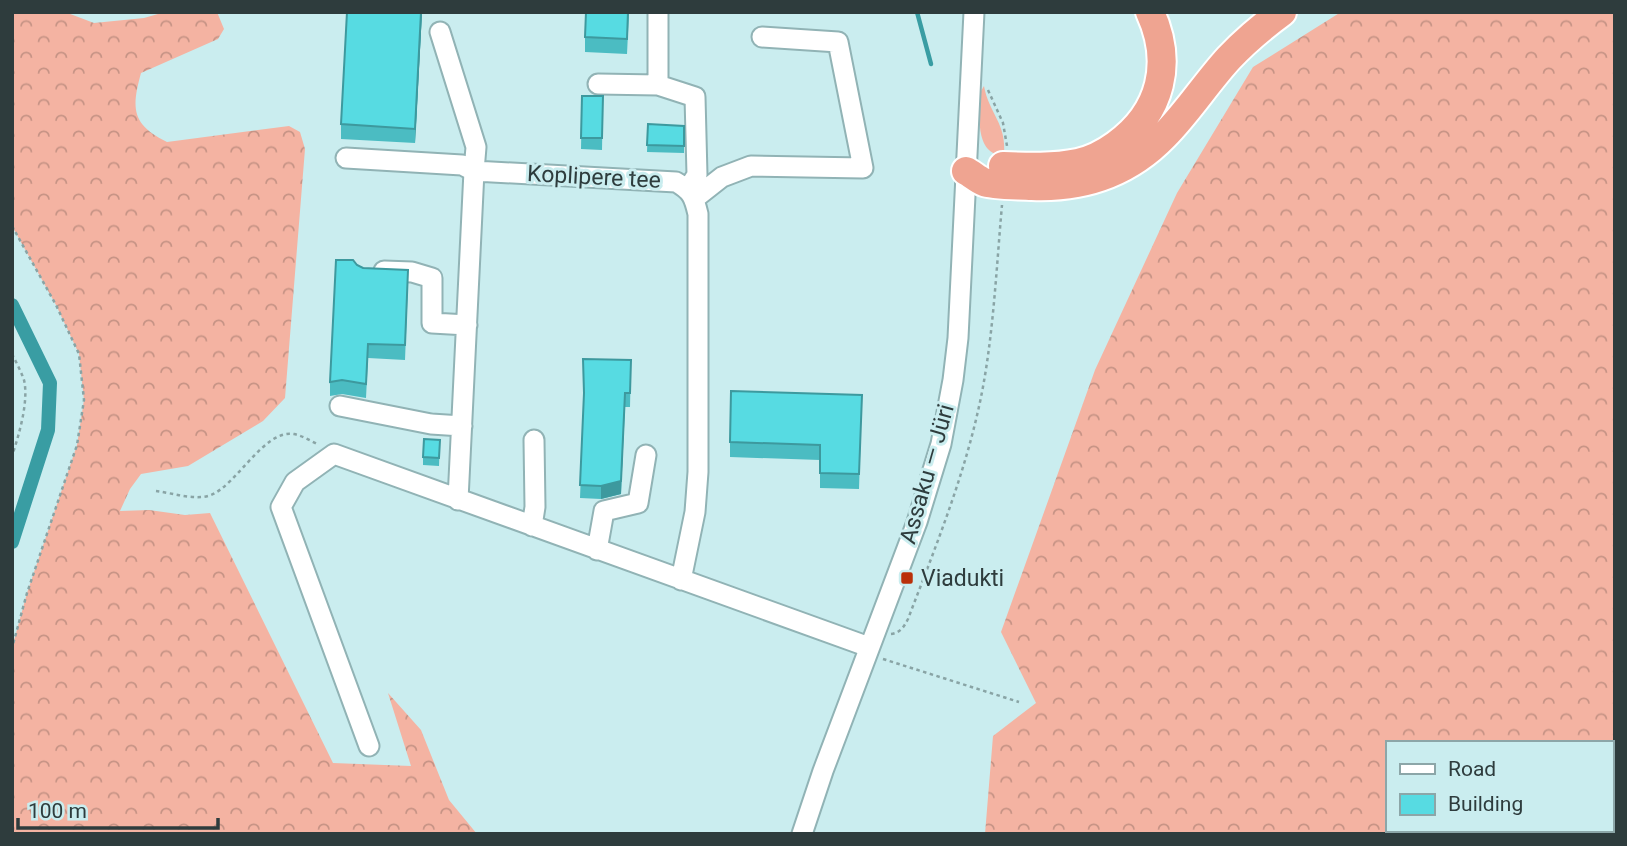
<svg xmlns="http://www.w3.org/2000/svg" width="1627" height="846" font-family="Roboto,sans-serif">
<defs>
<pattern id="forest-crowns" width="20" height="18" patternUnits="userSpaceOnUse" patternTransform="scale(1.75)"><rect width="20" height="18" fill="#f4b3a2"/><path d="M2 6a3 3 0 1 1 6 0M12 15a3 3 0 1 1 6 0" fill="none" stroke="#c69385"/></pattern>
</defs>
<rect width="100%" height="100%" fill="#caedef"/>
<!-- green -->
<path fill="#f4b3a2" d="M 984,86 C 989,114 1007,123 1004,156 C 973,154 980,112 981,91 Z"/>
<!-- forest -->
<path fill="url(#forest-crowns)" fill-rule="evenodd" d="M 12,12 L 65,12 L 94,23 L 144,18 L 165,12 L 217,12 L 224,29 L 218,39 L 141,73 C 131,109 132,125 167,142 L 289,126 L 300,132 L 305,149 L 285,398 L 263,421 L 188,466 L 141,474 L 130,489 L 120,511 L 149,510 L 185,515 L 210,513 L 333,763 L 411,766 L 388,693 L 421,730 L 449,800 L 477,834 L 12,834 L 12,648 L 27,593 L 77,445 L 84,400 L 79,354 L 56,305 L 12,226 Z
M 1341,12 L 1615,12 L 1615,834 L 985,834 L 993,736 L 1036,703 L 1001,632 L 1095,370 L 1177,193 L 1253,67 ZM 1387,743 L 1611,743 L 1611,830 L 1387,830 Z"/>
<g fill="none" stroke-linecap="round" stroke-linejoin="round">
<!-- stream -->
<path stroke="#399da3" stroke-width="4.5" d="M 917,12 L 931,64"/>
<!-- canal -->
<path stroke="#399da3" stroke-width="14" d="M 12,305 L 50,383 L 48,430 L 12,542"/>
<defs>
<path id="minor" d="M 658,12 L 658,85 L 695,97 L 697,175 L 688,189
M 598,84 L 658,85
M 346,158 L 462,165 L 474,171 L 476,147 L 440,32
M 694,199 L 722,177 L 751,166 L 863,168 L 838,42 L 762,37
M 384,271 L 412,272 L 432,278 L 432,323 L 467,325
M 340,406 L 431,424 L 462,426
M 458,500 L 474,171 L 676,182 C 692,191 694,197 698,214 L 698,472 L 695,512 L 681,580
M 532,526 L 535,507 L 534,440
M 597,550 L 604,511 L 638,503 L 646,455
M 369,746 L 281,507 L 295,482 L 334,454 L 869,647
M 802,834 L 823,771 L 917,522 L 941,444 L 953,380 L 958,338 L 974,12"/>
<path id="highway" d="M 1003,166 C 1027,167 1054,168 1078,163 C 1091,160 1105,153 1116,145 C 1162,112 1173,62 1150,12
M 966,171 C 972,174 978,180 984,182 C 994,186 1020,185 1032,186 C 1082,188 1128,173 1164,136 C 1188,112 1206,83 1229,58 C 1245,41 1263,26 1282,12"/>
</defs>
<!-- minor casing -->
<use href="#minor" stroke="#91b3b5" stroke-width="23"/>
<!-- highway casing -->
<use href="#highway" stroke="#fff" stroke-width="32"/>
<!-- path -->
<path stroke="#89a4a5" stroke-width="2.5" stroke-dasharray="3.5 3.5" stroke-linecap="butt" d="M 988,90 L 1003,123 L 1007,146
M 12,226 L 56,305 L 79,354 L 84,400 L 77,445 L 27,593 L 12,648
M 12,354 C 16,362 21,371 24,380 C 29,401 19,435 12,456
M 156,491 C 173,493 195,501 211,495 C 238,484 264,429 294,434 C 303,436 311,441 319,445
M 891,634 C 900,633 904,627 908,619 C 934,551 962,482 978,411 C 993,346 996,272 1002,205
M 883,659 L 1019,702"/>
<!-- minor -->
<use href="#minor" stroke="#fff" stroke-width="19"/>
<!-- highway -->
<use href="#highway" stroke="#efa491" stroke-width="28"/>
</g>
<!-- wall -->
<path fill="#4bbcc2" d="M 422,12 L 415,143 L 341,139 L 341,124 Z
M 629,12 L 627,54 L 585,52 L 585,37 Z
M 582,96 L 603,96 L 602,150 L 581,149 Z
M 648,124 L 684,126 L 684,153 L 647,152 Z
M 357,265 L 408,284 L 405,360 L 368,358 L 366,398 L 342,394 L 330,396 L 330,382 Z
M 631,360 L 630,407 L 625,407 L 621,494 L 601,499 L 580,498 L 584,396 Z
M 862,395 L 859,489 L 820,488 L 820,460 L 730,457 L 730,442 Z
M 440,440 L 439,466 L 423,465 L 423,457 Z"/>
<!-- shaded-wall -->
<path fill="#3d999e" d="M 421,12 L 422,12 L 415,143 L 415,129 Z
M 625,393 L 621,494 L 601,499 L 601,486 Z"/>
<!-- building -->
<path fill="#57dbe2" stroke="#3d999e" stroke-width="2" d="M 347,12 L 421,12 L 415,129 L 341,124 Z
M 586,12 L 628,12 L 627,39 L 585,37 Z
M 582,96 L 603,96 L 602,138 L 581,138 Z
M 648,124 L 684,126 L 684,146 L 647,145 Z
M 336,260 L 353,260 L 357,265 L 363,268 L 408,270 L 405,345 L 368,344 L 366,384 L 342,380 L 330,382 Z
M 583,359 L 631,360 L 630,393 L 625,393 L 621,481 L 601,486 L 580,485 L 584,393 Z
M 731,391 L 862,395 L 859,474 L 820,473 L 820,445 L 730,442 Z
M 424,439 L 440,440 L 439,458 L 423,457 Z"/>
<!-- markers -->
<rect fill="#ba300a" stroke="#caedef" stroke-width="2.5" x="900" y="571" width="14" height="14" rx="3.5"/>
<g text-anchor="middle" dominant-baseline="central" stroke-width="6" stroke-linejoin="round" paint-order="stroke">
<!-- street labels -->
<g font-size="23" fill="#2e3c3d" stroke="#caedef">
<text transform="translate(594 177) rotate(3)">Koplipere tee</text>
<text transform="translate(927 474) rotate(-74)">Assaku — Jüri</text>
</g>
<!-- poi labels -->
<g font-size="23" fill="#2e3c3d" stroke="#caedef" text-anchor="start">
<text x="921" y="578">Viadukti</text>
</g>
</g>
<!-- border -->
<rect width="1627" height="846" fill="none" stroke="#2e3c3d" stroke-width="28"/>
<!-- legend -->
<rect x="1386" y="741" width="228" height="91" fill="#caedef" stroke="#8ca6a8" stroke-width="2"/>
<rect x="1400" y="764" width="35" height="10" fill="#ffffff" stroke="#8ca6a8" stroke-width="2"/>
<text x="1448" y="776" font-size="21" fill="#2e3c3d">Road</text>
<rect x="1400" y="794" width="35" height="21" fill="#57dbe2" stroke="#8ca6a8" stroke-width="2"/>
<text x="1448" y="811" font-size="21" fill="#2e3c3d">Building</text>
<!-- scale -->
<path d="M18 818v10h200v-10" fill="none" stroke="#2e3c3d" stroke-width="3.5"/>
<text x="28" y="818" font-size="21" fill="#2e3c3d" stroke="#caedef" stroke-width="5" paint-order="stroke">100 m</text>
</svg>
